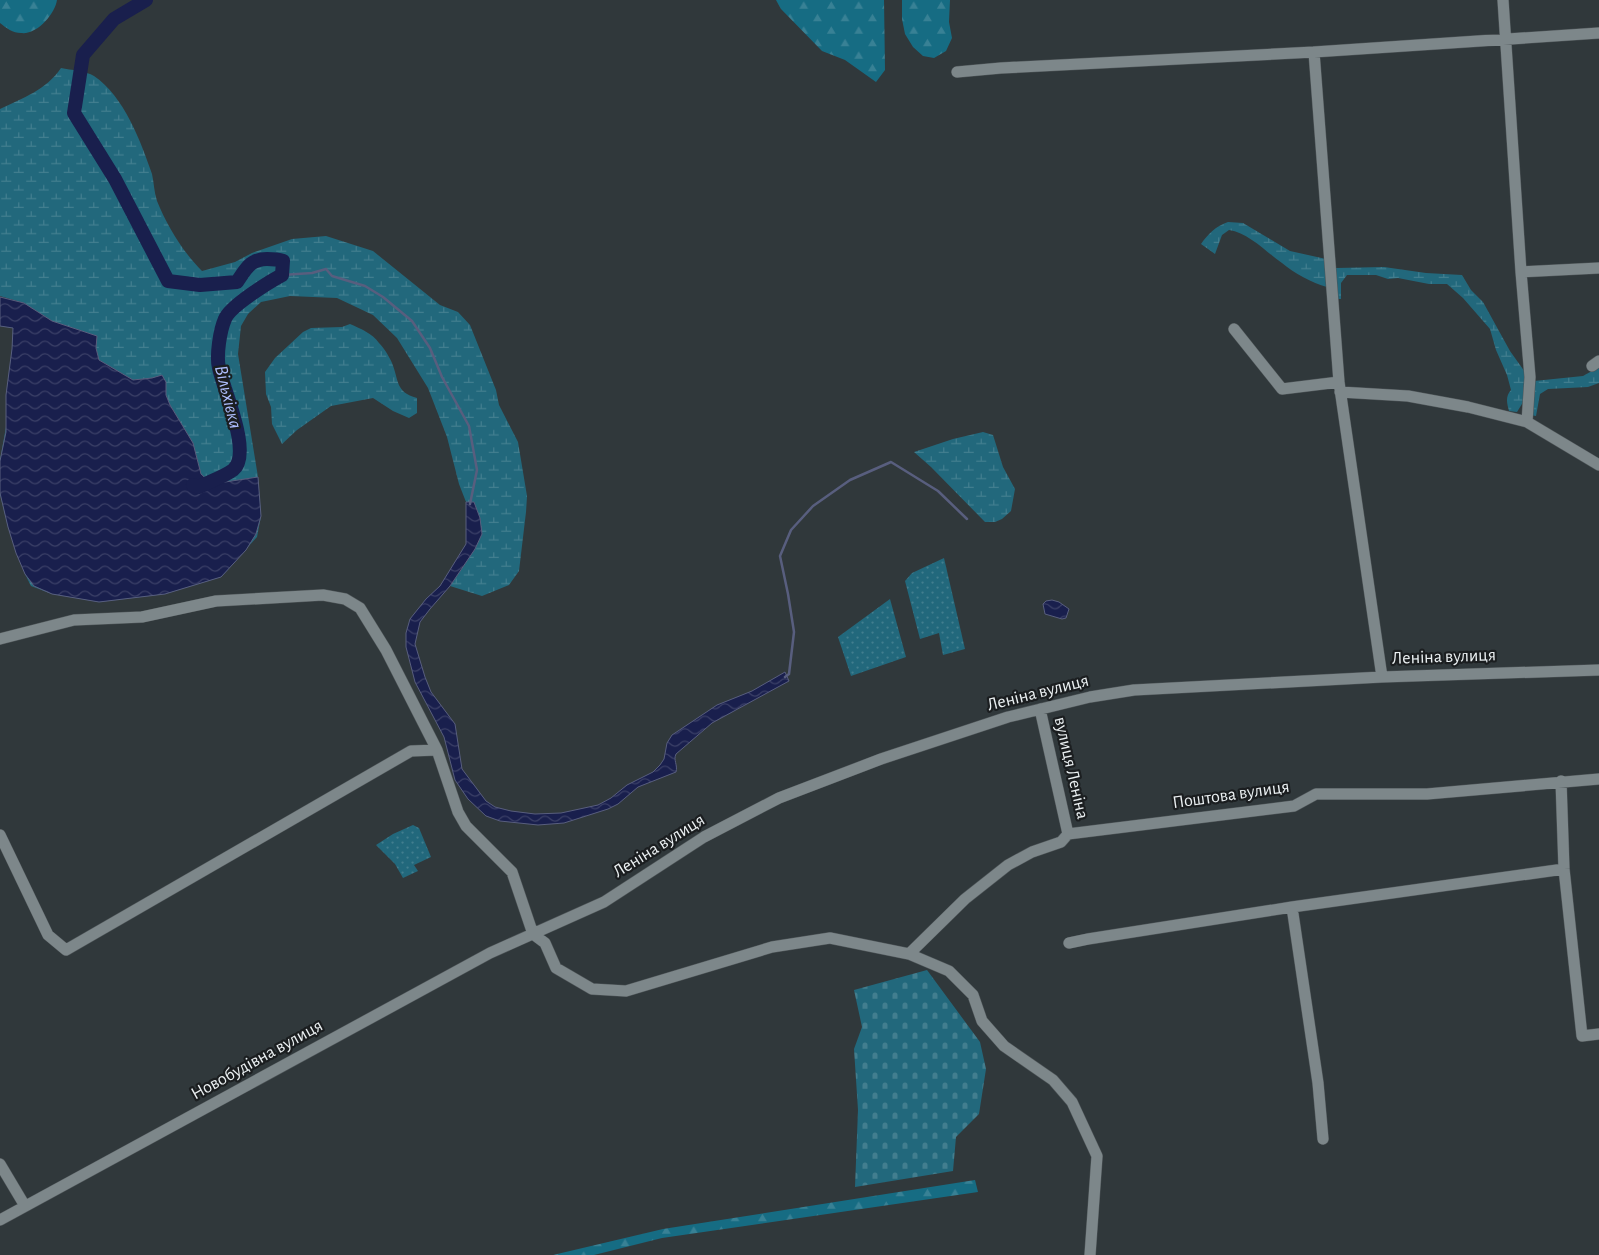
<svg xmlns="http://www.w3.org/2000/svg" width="1599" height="1255" font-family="'Alegreya Sans',sans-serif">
<defs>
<pattern id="grass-dots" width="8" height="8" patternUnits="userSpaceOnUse" patternTransform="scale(1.25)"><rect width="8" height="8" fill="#22687c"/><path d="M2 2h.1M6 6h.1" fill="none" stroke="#427e8f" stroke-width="1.8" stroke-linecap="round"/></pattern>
<pattern id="forest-firs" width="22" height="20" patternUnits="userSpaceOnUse" patternTransform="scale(1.25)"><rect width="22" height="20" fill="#166c83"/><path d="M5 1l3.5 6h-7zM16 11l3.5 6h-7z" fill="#388195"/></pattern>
<pattern id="wetland-marsh" width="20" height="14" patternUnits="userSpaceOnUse" patternTransform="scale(1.25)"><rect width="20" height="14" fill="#22687c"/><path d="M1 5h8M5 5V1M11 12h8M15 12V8" fill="none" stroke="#427e8f"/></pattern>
<pattern id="cemetery-stones" width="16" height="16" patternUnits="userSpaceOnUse" patternTransform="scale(1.25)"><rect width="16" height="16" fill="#22687c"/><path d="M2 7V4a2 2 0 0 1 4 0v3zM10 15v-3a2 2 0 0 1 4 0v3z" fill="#427e8f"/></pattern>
<pattern id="water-waves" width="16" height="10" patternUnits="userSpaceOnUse" patternTransform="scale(1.25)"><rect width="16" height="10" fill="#191f4d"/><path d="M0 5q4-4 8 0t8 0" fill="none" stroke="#3b4067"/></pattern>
</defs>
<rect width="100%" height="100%" fill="#30383b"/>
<!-- grass -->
<path fill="url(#grass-dots)" d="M 944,558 L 965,649 L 943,655 L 939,633 L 920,639 L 905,581 L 912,573 Z
M 890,599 L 906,657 L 851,676 L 838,637 Z
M 413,825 L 419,828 L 431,857 L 414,865 L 418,871 L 403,878 L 395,864 L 376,845 L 393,834 Z"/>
<!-- forest -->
<path fill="url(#forest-firs)" d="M 0,0 L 57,0 C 55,14 37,35 21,33 C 13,33 6,28 0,23 Z
M 776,0 L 884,0 L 885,70 L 876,82 L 845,60 L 822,51 L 781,9 Z
M 902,0 L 950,0 L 949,22 L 952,38 L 946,51 L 934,58 L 923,56 L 913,47 L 905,34 L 902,19 Z
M 975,1180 L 978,1192 L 662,1238 L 594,1255 L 553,1255 L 663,1229 Z"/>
<!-- wetland -->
<path fill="url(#wetland-marsh)" d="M 61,68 C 71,70 86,71 94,76 C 124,96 141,142 152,174 C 154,183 154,192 157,201 C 167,226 183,252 202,271 L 235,262 L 252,253 L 292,239 L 326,236 L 373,251 L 440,305 L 458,312 L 470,325 L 496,390 L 499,405 L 518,442 L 527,496 L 526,512 L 519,571 L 509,585 L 482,596 L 450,586 L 465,564 L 474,502 L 466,502 L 459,484 L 447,437 L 428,388 L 397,338 L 373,315 L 337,298 L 290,296 L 261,302 L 248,314 L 241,326 L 238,354 L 258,477 L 261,516 L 257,537 L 221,577 L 165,594 L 99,602 L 52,594 L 31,586 L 25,574 L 8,527 L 0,494 L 0,460 L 6,427 L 6,398 L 12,349 L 13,328 L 0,326 L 0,313 L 212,484 L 201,474 L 193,443 L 170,405 L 166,395 L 166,382 L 152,378 L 133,380 L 99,360 L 96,348 L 96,336 L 52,321 L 24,303 L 0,296 L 0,109 C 23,98 46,90 61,68 Z
M 1228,222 L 1243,223 L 1290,251 L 1326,259 L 1327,287 C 1312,283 1294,273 1282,263 C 1266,252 1249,233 1229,230 L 1222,235 L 1215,254 L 1201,244 C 1208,234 1216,226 1228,222 Z
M 1384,267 L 1426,273 L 1462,275 L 1471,290 L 1483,302 L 1510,351 L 1527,375 L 1525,399 L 1517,412 L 1509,411 C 1507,403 1505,397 1511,390 L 1507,375 L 1496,350 L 1490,329 L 1463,298 L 1447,284 L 1429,284 L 1398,278 L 1388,279 L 1376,275 L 1347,275 L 1341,283 L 1341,299 L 1337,299 L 1335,278 L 1336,268 Z
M 350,324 C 361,329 372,333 379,343 C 384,348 389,356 392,363 C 399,380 395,392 417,398 L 417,413 L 409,418 L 393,411 L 373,398 L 331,406 L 297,430 L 282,444 L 272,424 L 271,407 L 266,394 L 265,372 L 275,358 L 303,332 L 311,328 L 342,327 Z
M 1599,367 L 1599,383 L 1588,387 L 1548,389 L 1540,394 L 1536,416 L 1530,415 L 1534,381 L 1583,376 Z
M 983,432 L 993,435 L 1003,467 L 1015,489 L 1011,511 L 1002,519 L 995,522 L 985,522 L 931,467 L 914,452 L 953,439 Z"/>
<!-- cemetery -->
<path fill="url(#cemetery-stones)" d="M 927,970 L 980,1042 L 986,1069 L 979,1114 L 956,1137 L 953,1171 L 855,1187 L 858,1110 L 854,1049 L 862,1027 L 854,990 Z"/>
<!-- water -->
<path fill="url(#water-waves)" stroke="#585e7e" d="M 0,297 L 24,303 L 52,321 L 97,336 L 96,348 L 99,360 L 133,380 L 152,378 L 162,375 L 166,382 L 166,395 L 170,405 L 193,443 L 201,474 L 212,484 L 258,477 L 261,516 L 256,534 L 246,550 L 221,577 L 165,594 L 99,602 L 52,594 L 34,586 L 25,574 L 16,553 L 8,527 L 0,493 L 0,461 L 6,432 L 6,395 L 12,349 L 13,328 L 0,326 Z
M 466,502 L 474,502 L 480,518 L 482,534 L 475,549 L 450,586 L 430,609 L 420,622 L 415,644 L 425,677 L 431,692 L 455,724 L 462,769 L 486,801 L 495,807 L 511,811 L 535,814 L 561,813 L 598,805 L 611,798 L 627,785 L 653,772 L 660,765 L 664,759 L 667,743 L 672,735 L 717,705 L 752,691 L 785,672 L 789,681 L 712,723 L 676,754 C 673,760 678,765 676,772 L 638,787 L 618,804 L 608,809 L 564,823 L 538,825 L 500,821 L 486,816 L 468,799 L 455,780 L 444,737 L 415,682 L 406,647 L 406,633 L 410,619 L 426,599 L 440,586 L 466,544 Z
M 1052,600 L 1059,602 L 1069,609 L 1066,618 L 1062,619 L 1045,614 L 1043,604 L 1046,601 Z"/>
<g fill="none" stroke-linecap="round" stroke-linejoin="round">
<!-- stream -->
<path stroke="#585e7e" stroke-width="2.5" d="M 282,275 L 312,273 L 326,269 L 332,276 L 365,286 L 383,297 L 412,321 L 430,348 L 442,377 L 469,426 L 477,470 L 470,504
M 785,677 L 789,674 L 794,632 L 788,594 L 780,556 L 791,530 L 813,506 L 850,480 L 891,462 L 938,491 L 967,519"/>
<!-- river -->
<path stroke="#191f4d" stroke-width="14" d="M 146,0 L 114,19 L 83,55 L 74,113 L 115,179 L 168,281 L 200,285 L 237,282 C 246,269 250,259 267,259 C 273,259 277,259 283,261 L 282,275 C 269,282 230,306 225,319 C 220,330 216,356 219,368 C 223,389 253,454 233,470 C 225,476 209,482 199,487 L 193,485"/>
<defs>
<path id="minor" d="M 1503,0 L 1521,272 L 1530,377 L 1527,422
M 1314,52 L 1339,382 L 1382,677
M 957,72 L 1001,68 L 1314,52 L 1599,33
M 1521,272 L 1599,268
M 1234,329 L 1282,389 L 1339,382
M 1592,366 L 1599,361
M 1340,392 L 1408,396 L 1468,407 L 1527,422 L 1599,465
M 0,639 L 74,620 L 142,617 L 216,601 L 323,595 L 345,599 L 360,608 L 386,650 L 437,750 L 458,812 L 466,826 L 512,872 L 533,934 L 545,943 L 556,968 L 592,989 L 626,991 L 772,947 L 830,938 L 909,954 L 949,971 L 973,995 L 982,1021 L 1004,1046 L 1053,1080 L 1072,1102 L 1097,1156 L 1090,1255
M 1040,709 L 1068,834
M 1561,781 L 1564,869 L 1582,1036 L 1599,1034
M 0,835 L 48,935 L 66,950 L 411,751 L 437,750
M 1292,907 L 1318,1083 L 1323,1139
M 1069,943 L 1088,939 L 1292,907 L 1564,869
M 909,954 L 965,899 L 1008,865 L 1032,852 L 1061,842 L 1068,834 L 1294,806 L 1316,794 L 1427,794 L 1599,779
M 0,1164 L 25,1206
M 0,1220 L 490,953 L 604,902 L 704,837 L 779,798 L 881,759 L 1008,717 L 1090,697 L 1134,690 L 1382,677 L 1599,670"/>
</defs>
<!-- minor casing -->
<use href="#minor" stroke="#4e5558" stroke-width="12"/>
<!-- minor -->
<use href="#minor" stroke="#7d878a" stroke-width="11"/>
</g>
<g text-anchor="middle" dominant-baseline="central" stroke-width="4.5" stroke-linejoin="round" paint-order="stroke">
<!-- street labels -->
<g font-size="18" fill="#ebf0f2" stroke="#1b1e20">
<text transform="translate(1444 657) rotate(-2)">Леніна вулиця</text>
<text transform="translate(1038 693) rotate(-14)">Леніна вулиця</text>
<text transform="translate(1071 768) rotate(77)">вулиця Леніна</text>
<text transform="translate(1231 795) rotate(-8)">Поштова вулиця</text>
<text transform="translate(659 846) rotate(-32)">Леніна вулиця</text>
<text transform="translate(257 1060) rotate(-29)">Новобудівна вулиця</text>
</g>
<!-- water labels -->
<g font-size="19" font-style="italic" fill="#adbdfc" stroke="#1b1e20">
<text transform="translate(228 397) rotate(76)">Вільхівка</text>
</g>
</g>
</svg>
